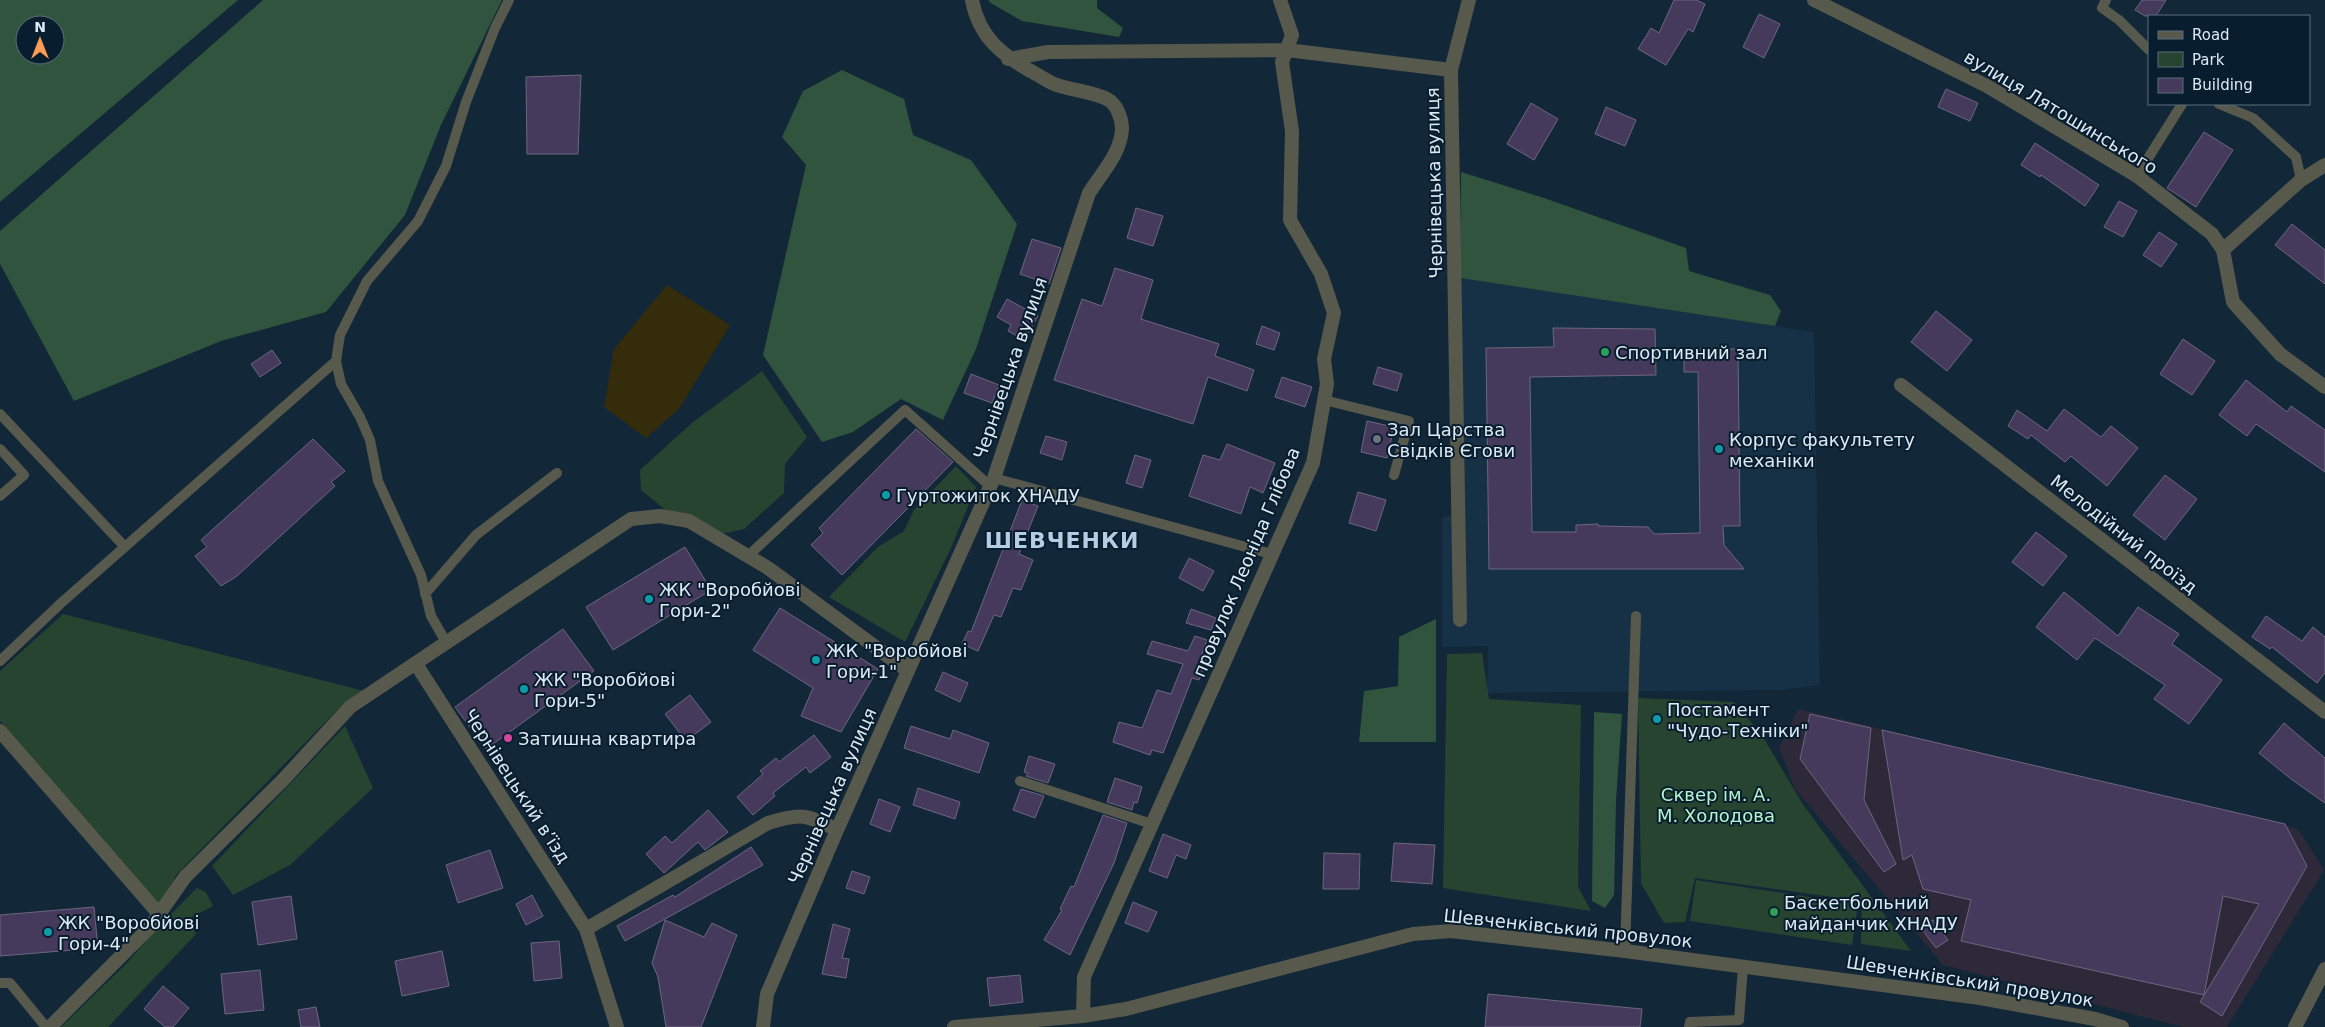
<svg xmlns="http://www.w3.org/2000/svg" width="2325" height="1027" font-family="'DejaVu Sans',sans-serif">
<rect width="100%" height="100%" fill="#122737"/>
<!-- industrial -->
<path fill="#2e2939" d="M 1798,709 L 2298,829 L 2324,870 L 2227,1027 L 2183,1027 L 1943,965 L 1795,789 L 1779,748 Z"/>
<!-- built -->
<path fill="#163146" d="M 1454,277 L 1814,332 L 1820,685 L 1780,690 L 1487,693 L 1488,646 L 1442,647 L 1442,517 L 1458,515 Z"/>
<!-- green -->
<path fill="#274431" d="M 762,371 L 807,437 L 785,464 L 784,493 L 744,529 L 721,534 L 668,512 L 641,490 L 640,470 L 693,422 Z
M 956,466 L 976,487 L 951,548 L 905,642 L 829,597 L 878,547 L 904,531 L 914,510 Z
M 63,614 L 364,691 L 345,702 L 177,874 L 159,905 L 0,721 L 0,671 Z
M 1482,653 L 1489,699 L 1581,705 L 1578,887 L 1591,911 L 1443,888 L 1447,654 Z
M 1638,698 L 1734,702 L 1762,735 L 1802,803 L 1911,951 L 1861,944 L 1862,901 L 1695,878 L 1685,922 L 1664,923 L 1641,883 Z
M 345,726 L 373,788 L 290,865 L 233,895 L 212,866 Z
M 1696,880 L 1858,904 L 1852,945 L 1690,921 Z
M 197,888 L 206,892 L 213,906 L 190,918 L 196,934 L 108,1027 L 61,1027 L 127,963 L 158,927 Z"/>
<!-- forest -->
<path fill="#30543d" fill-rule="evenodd" d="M 0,0 L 238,0 L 0,202 ZM 25,25 L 55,25 L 55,55 L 25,55 Z
M 263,0 L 502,0 L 441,125 L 405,215 L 326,312 L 221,341 L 74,401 L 0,264 L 0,231 Z
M 989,0 L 1097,0 L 1097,8 L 1123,28 L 1119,37 L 1022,21 L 989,2 Z
M 842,70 L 904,99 L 913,135 L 971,160 L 1017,224 L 976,349 L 943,420 L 901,399 L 853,432 L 822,442 L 763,355 L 806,165 L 782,137 L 803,91 Z
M 1461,172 L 1544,198 L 1686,248 L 1689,271 L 1770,295 L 1781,311 L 1775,326 L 1460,278 Z
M 1436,619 L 1436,742 L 1359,742 L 1364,691 L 1398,686 L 1399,637 Z
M 1594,712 L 1622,714 L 1616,801 L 1614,895 L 1605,908 L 1592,901 Z"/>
<!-- sand -->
<path fill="#342c0b" d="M 667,285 L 730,325 L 679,409 L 646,438 L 604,407 L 614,349 Z"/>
<!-- building -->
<path fill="#453a5b" stroke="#6e6680" d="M 1674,0 L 1696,0 L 1705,4 L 1693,32 L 1688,29 L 1666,65 L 1638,49 L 1651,28 L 1659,33 Z
M 2142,0 L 2166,0 L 2156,16 L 2145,16 L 2135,10 Z
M 1759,14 L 1780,24 L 1764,58 L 1743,47 Z
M 581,75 L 578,154 L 527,154 L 526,77 Z
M 1946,89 L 1978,103 L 1970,121 L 1938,107 Z
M 1531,103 L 1558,119 L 1534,160 L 1507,144 Z
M 1606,107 L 1636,120 L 1625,146 L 1595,134 Z
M 2204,132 L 2233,150 L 2196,207 L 2167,188 Z
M 2035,143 L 2099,185 L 2085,206 L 2041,175 L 2040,177 L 2021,165 Z
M 2119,201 L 2137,211 L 2123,237 L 2104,227 Z
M 1136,208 L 1163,216 L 1153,246 L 1127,238 Z
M 2292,224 L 2325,250 L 2325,284 L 2275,245 Z
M 2159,232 L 2177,244 L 2161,267 L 2143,255 Z
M 1032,239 L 1061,248 L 1049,284 L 1020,274 Z
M 1115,268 L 1153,280 L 1141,319 L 1219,344 L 1215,356 L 1254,370 L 1247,391 L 1208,377 L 1193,424 L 1054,380 L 1082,299 L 1102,306 Z
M 1007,299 L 1038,316 L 1024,340 L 1008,331 L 1011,325 L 997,317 Z
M 1936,311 L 1972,340 L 1947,371 L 1911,342 Z
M 1262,326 L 1280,333 L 1274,350 L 1256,344 Z
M 1553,328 L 1655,329 L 1656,375 L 1530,377 L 1532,532 L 1576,532 L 1576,525 L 1598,524 L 1598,526 L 1648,527 L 1654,534 L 1700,533 L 1698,372 L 1684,372 L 1684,349 L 1738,349 L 1740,526 L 1723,526 L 1724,545 L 1744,569 L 1489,569 L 1486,348 L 1554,347 Z
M 2183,339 L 2215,361 L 2192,395 L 2160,374 Z
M 272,350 L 281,363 L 260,377 L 251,364 Z
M 1378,367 L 1402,374 L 1397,391 L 1373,384 Z
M 971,374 L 999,385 L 992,403 L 964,393 Z
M 1282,377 L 1312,387 L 1305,407 L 1275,397 Z
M 2246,380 L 2287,412 L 2291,406 L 2325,430 L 2325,472 L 2256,424 L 2247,436 L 2219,415 Z
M 2064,409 L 2101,437 L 2111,426 L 2138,448 L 2107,486 L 2071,456 L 2065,462 L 2031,435 L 2028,439 L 2008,426 L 2017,410 L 2047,431 Z
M 1367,421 L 1394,427 L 1387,458 L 1361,452 Z
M 916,429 L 953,462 L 842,575 L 811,545 L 823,533 L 819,528 Z
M 1046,436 L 1067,442 L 1062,460 L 1040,453 Z
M 313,439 L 345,471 L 331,482 L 335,486 L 237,576 L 221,586 L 195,556 L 207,547 L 201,540 Z
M 1227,444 L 1275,463 L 1263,493 L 1250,487 L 1241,514 L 1189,496 L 1203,455 L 1220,460 Z
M 1135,455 L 1151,460 L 1142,488 L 1126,483 Z
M 2165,475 L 2197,499 L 2165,540 L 2133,515 Z
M 1358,492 L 1386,500 L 1376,531 L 1349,523 Z
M 1022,500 L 1038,506 L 1019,554 L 1033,560 L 1021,590 L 1013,588 L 1001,617 L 994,615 L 978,651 L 962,644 L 968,631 L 971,632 Z
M 2036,532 L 2067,556 L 2043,586 L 2012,562 Z
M 685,547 L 711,590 L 613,650 L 586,607 Z
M 1189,558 L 1214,571 L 1203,591 L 1179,578 Z
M 2064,592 L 2118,636 L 2138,607 L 2179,634 L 2172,644 L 2222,680 L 2189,724 L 2154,699 L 2165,685 L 2095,638 L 2077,660 L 2036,627 Z
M 780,608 L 878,669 L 841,732 L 801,716 L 813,688 L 753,650 Z
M 1191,609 L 1216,618 L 1211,630 L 1186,623 Z
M 2266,616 L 2302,641 L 2313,627 L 2325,637 L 2325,673 L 2317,683 L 2272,647 L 2270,649 L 2252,637 Z
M 563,629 L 594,671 L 486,749 L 455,707 Z
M 1195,636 L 1207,640 L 1200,659 L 1207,661 L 1199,680 L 1192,678 L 1163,753 L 1152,750 L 1150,755 L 1113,742 L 1119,722 L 1142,728 L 1157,690 L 1171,694 L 1183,664 L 1147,654 L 1152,641 L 1188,651 Z
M 943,672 L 968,683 L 960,702 L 935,690 Z
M 690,695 L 711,722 L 686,741 L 665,714 Z
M 1810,714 L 1871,728 L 1864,800 L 1896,864 L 1884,872 L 1800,759 Z
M 2284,723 L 2325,758 L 2325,803 L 2291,779 L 2259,753 Z
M 911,726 L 950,739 L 953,730 L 989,743 L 979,773 L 904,748 Z
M 1882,730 L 2285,824 L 2307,866 L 2222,1016 L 2200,1002 L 2259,904 L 2223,896 L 2204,995 L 1961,941 L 1971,900 L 1923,889 L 1912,855 L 1903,860 Z
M 814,735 L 831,757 L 810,773 L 806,767 L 773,793 L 775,796 L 753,815 L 737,797 L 763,774 L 760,771 L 776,758 L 779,762 Z
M 1029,756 L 1055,764 L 1048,783 L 1026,776 L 1028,773 L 1024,772 Z
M 1115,778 L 1142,787 L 1137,803 L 1134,802 L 1132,810 L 1107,802 Z
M 918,788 L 960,802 L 955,819 L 913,805 Z
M 1021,789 L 1044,796 L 1035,818 L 1013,810 Z
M 879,799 L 900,807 L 890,832 L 870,824 Z
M 708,810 L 728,832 L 705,850 L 698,842 L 664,873 L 646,854 L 665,836 L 672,843 Z
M 1103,815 L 1127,823 L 1114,863 L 1070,955 L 1044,940 L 1062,910 L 1060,909 L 1071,886 L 1074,887 Z
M 1163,834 L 1191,845 L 1186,859 L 1176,855 L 1167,878 L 1149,871 Z
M 1394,843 L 1435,845 L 1432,884 L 1391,881 Z
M 751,847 L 763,865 L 625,941 L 617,926 L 673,895 L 675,897 Z
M 490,850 L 503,888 L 458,903 L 446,865 Z
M 1324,853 L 1360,854 L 1359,889 L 1323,889 Z
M 852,871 L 870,877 L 864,894 L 846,888 Z
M 532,895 L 543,916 L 526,925 L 516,904 Z
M 291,896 L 297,939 L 258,945 L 252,902 Z
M 1133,902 L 1157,912 L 1148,932 L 1125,923 Z
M 94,907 L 98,948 L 0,956 L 0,915 Z
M 665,920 L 704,937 L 712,923 L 737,935 L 701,1027 L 666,1027 L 658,977 L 652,963 Z
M 1933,920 L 1948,940 L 1936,948 L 1921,928 Z
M 833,924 L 850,929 L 842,958 L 849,959 L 846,978 L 822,974 Z
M 559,941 L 562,978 L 534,981 L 531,943 Z
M 442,951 L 449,986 L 402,996 L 395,961 Z
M 260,970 L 264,1010 L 225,1014 L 221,974 Z
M 1020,975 L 1023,1002 L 990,1006 L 987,978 Z
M 163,986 L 189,1008 L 173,1027 L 165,1027 L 144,1009 Z
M 1488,994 L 1642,1009 L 1640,1027 L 1485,1027 Z
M 316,1007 L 320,1027 L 301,1027 L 298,1010 Z"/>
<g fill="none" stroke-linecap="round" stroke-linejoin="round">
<!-- service -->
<path stroke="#58594d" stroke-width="10" d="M 2106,0 L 2102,8 L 2119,20 L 2149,50
M 2219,104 L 2253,118 L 2296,157 L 2301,180
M 2137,176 L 2182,104
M 336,361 L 341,384 L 360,417 L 370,440 L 378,481 L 421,575 L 431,616 L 446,642
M 1324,400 L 1409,421 L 1394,475
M 0,414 L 125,547
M 0,449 L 24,475 L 0,496
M 994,478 L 1271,554
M 748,556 L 905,410 L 990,486
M 425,594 L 476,535 L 557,473
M 0,661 L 60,604 L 336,361 L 340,335 L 367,281 L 418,221 L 446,166 L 466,102 L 495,28 L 509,0
M 1020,781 L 1152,824
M 1625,951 L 1636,616
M 0,983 L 10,983 L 46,1027
M 1689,1027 L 1690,1022 L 1739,1020 L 1743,967"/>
<!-- minor -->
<path stroke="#58594d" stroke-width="14" d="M 1814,0 L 1987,86 L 2137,176 L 2212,234 L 2223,250 L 2233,302 L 2280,354 L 2325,387
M 1008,59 L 1048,52 L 1287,50 L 1451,70
M 2223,250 L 2301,180 L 2325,165
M 1901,385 L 2325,712
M 1460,620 L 1451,70 L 1469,0
M 416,664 L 586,929 L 617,1027
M 0,731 L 159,914
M 586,929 L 768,823 C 800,813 807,814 837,830
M 1083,1016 L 1084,977 L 1313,463 L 1327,384 L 1324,359 L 1334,313 L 1321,274 L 1290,220 L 1292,131 L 1282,62 L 1292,35 L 1280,0
M 50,1027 L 150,927 L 185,877 L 283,780 L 350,707 L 631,519 L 660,516 L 689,521 L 768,568 L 908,671
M 763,1027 L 767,994 L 837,830 L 994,478 L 1089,193 C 1101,174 1121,153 1122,129 C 1122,119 1117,104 1107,99 C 1096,93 1073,90 1060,86 C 1051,84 1044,78 1036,74 C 1003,56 979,38 972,0
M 954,1027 L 1083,1016 L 1126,1009 L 1413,934 L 1451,931 L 1625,951 L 1980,998 L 2095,1019 L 2122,1027
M 2295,1027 L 2325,969"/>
</g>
<!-- markers -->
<g fill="#2e9e5b" stroke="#081d2d" stroke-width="2">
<circle cx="1605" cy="352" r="5"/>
<circle cx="1774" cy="912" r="5"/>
</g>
<circle fill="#6b7280" stroke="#081d2d" stroke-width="2" cx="1377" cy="439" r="5"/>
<g fill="#0f9aa8" stroke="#081d2d" stroke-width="2">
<circle cx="1719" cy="449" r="5"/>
<circle cx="886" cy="495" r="5"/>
<circle cx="649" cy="599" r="5"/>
<circle cx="816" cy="660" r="5"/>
<circle cx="524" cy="689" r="5"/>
<circle cx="1657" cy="719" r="5"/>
<circle cx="48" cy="932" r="5"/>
</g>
<circle fill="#d1479c" stroke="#081d2d" stroke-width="2" cx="508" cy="738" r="5"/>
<g text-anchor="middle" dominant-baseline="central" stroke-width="4" stroke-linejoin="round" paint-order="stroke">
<!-- street labels -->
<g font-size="18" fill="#ddeaf5" stroke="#081d2d">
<text transform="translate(2061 112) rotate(31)">вулиця Лятошинського</text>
<text transform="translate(1434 183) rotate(-91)">Чернівецька вулиця</text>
<text transform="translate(1010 368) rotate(-71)">Чернівецька вулиця</text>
<text transform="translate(2124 534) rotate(38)">Мелодійний проїзд</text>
<text transform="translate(1246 562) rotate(-67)">провулок Леоніда Глібова</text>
<text transform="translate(517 786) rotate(57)">Чернівецький вʼїзд</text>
<text transform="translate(832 796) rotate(-66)">Чернівецька вулиця</text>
<text transform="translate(1568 928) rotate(6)">Шевченківський провулок</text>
<text transform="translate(1970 981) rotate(9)">Шевченківський провулок</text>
</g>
<!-- poi labels -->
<g font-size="18" fill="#ddeaf5" stroke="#081d2d" text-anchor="start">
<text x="1615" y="352">Спортивний зал</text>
<text x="1387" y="429">Зал Царства<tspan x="1387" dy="21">Свідків Єгови</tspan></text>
<text x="1729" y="439">Корпус факультету<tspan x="1729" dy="21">механіки</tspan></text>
<text x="896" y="495">Гуртожиток ХНАДУ</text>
<text x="659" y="589">ЖК "Воробйові<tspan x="659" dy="21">Гори-2"</tspan></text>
<text x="826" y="650">ЖК "Воробйові<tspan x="826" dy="21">Гори-1"</tspan></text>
<text x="534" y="679">ЖК "Воробйові<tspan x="534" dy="21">Гори-5"</tspan></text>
<text x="1667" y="709">Постамент<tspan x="1667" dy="21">"Чудо-Техніки"</tspan></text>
<text x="518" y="738">Затишна квартира</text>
<text x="1784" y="902">Баскетбольний<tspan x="1784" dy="21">майданчик ХНАДУ</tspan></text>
<text x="58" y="922">ЖК "Воробйові<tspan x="58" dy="21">Гори-4"</tspan></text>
</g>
<!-- park labels -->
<g font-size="18" fill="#b5f5ca" stroke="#081d2d">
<text x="1716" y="794">Сквер ім. А.<tspan x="1716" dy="21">М. Холодова</tspan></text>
</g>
<!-- district labels -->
<g font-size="22" font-weight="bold" letter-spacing="1" fill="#b4cde3" stroke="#081d2d">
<text x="1062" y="540">ШЕВЧЕНКИ</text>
</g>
</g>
<!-- legend -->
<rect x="2148" y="15" width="162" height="90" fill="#081d2d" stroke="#5d6f7d"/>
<rect x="2158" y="31" width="25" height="8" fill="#58594d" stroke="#5d6f7d"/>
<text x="2192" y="40" font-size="15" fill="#ddeaf5">Road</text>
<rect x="2158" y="52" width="25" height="15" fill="#274431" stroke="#5d6f7d"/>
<text x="2192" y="65" font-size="15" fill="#ddeaf5">Park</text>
<rect x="2158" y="78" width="25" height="15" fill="#453a5b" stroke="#5d6f7d"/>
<text x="2192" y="90" font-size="15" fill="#ddeaf5">Building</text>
<!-- north arrow -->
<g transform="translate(40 40)"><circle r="24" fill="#081d2d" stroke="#5d6f7d"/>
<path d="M0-4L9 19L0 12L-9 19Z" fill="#fe9c57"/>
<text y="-8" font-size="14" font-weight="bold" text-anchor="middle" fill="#ddeaf5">N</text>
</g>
</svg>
